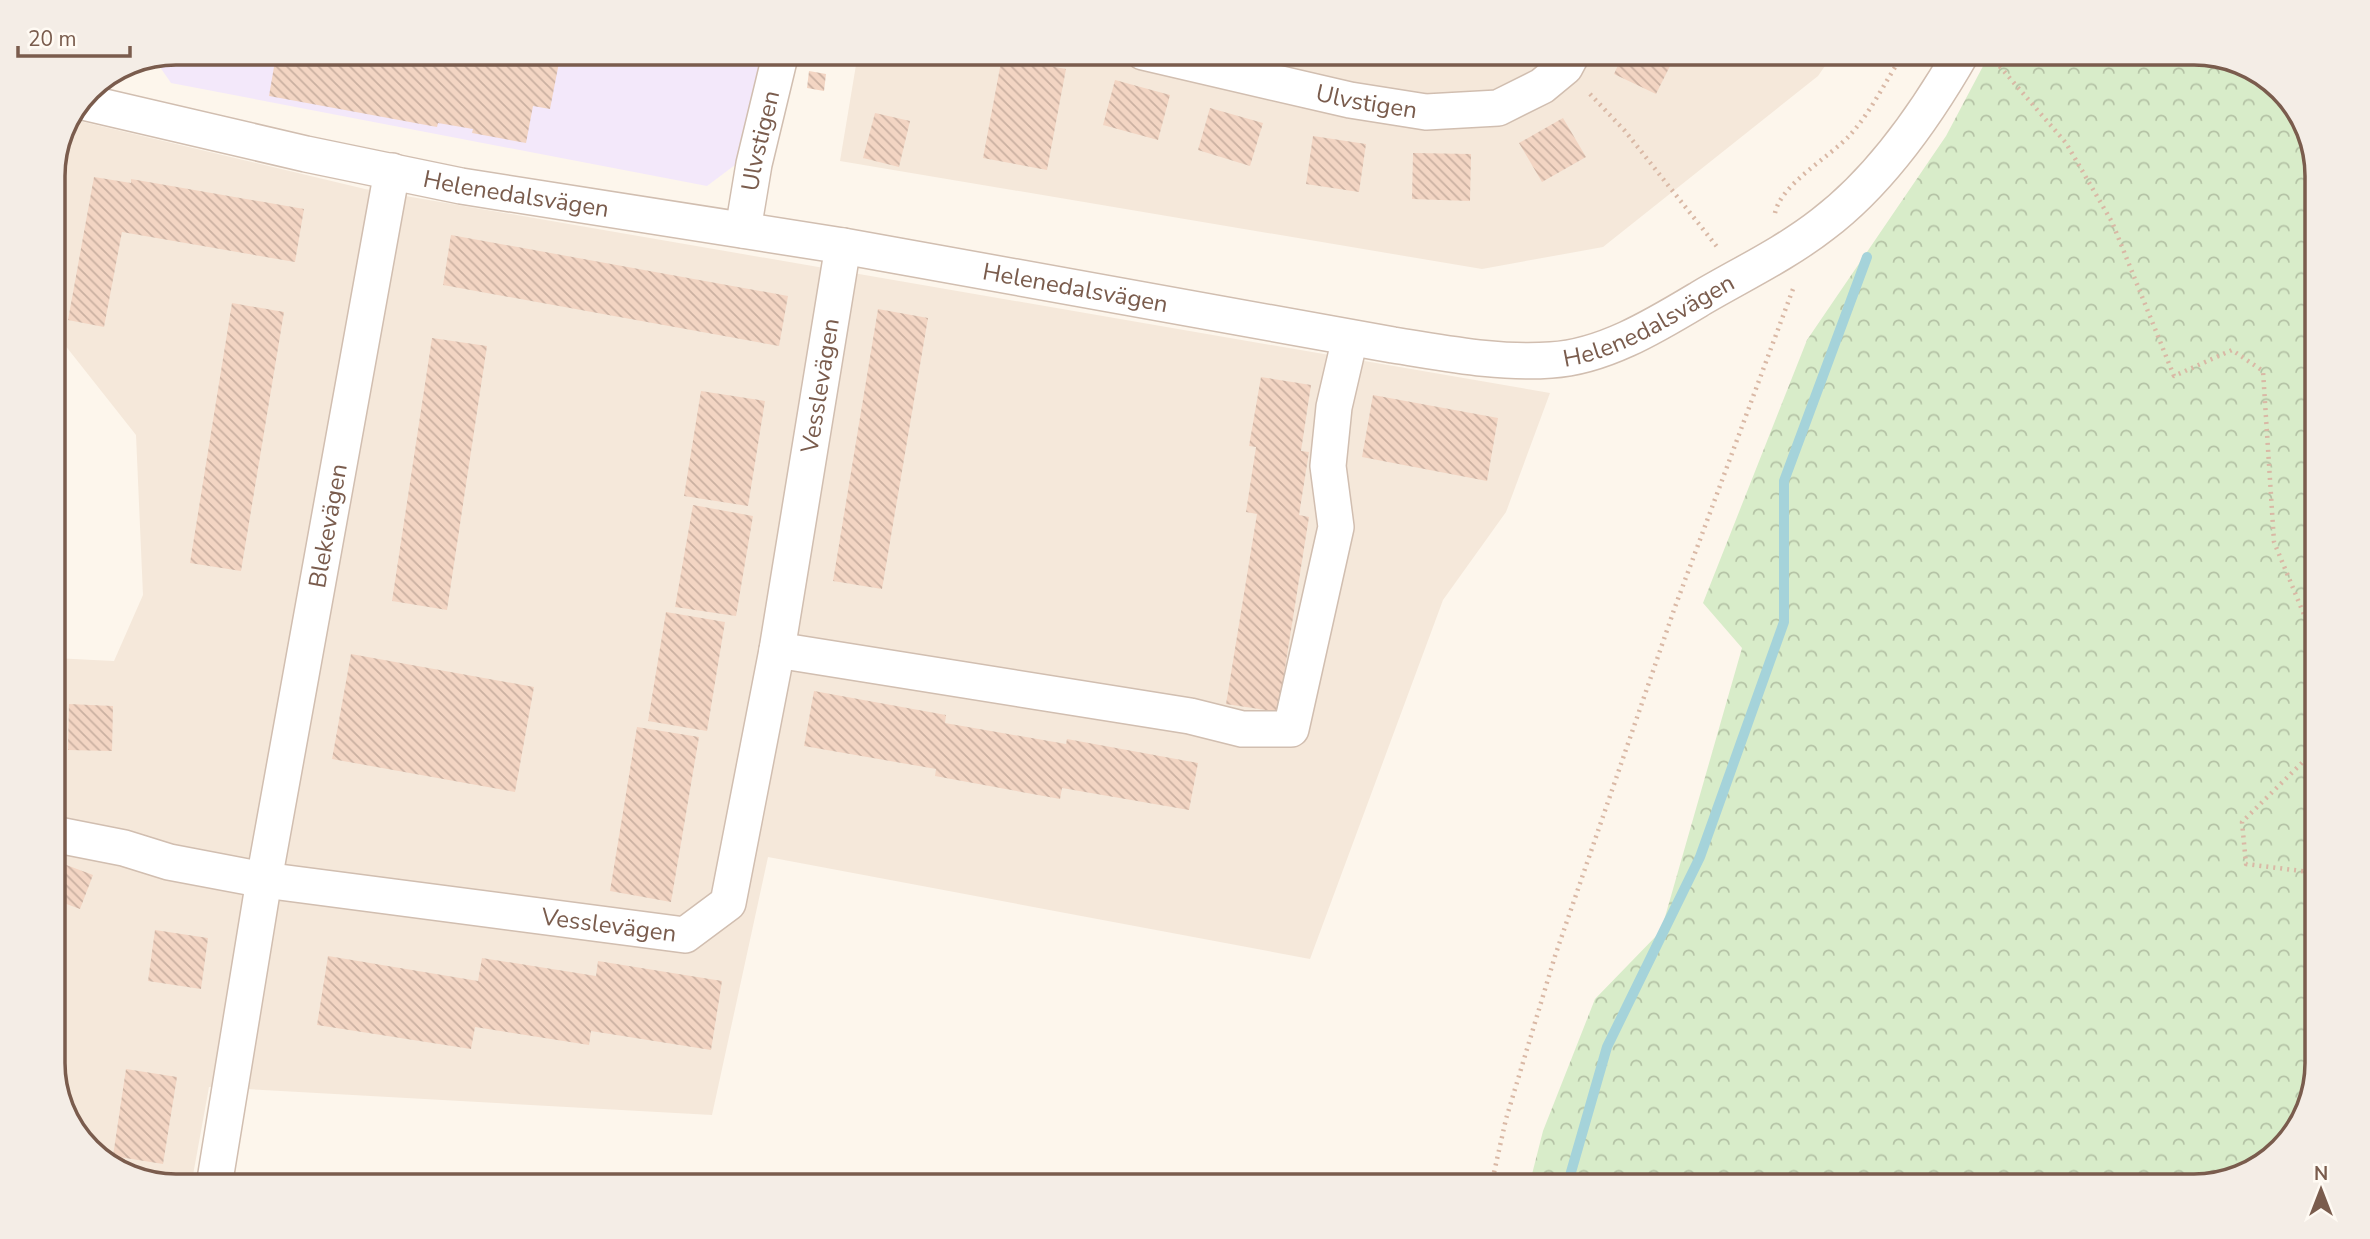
<svg xmlns="http://www.w3.org/2000/svg" width="2370" height="1239" font-family="'Nunito Sans',sans-serif">
<defs>
<pattern id="forest-crowns" width="20" height="18" patternUnits="userSpaceOnUse" patternTransform="scale(1.75)"><rect width="20" height="18" fill="#d8ecc9"/><path d="M2 6a3 3 0 1 1 6 0M12 15a3 3 0 1 1 6 0" fill="none" stroke="#b4c2a5"/></pattern>
<pattern id="building-back-hatch" width="6" height="6" patternUnits="userSpaceOnUse" patternTransform="scale(1.75)"><rect width="6" height="6" fill="#f3d5c3"/><path d="M-1 5l2 2M0 0l6 6M5-1l2 2" fill="none" stroke="#cab0a1"/></pattern>
</defs>
<rect width="100%" height="100%" fill="#fdf6ec"/>
<!-- residential -->
<path fill="#f5e8da" d="M 858,53 L 1834,53 L 1818,76 L 1603,247 L 1482,269 L 840,161 Z
M 75,120 L 365,189 L 1550,393 L 1506,512 L 1443,600 L 1310,959 L 768,857 L 712,1115 L 209,1087 L 191,1186 L 176,1186 L 121,1174 L 73,1131 L 53,1072 L 53,658 L 114,661 L 143,595 L 136,435 L 53,330 L 53,200 L 63,145 Z"/>
<!-- education -->
<path fill="#f3e8fa" d="M 176,52 L 762,53 L 739,162 L 707,186 L 171,83 L 153,57 Z"/>
<!-- forest -->
<path fill="url(#forest-crowns)" d="M 2194,52 L 2249,65 L 2297,108 L 2317,168 L 2317,1063 L 2305,1118 L 2256,1170 L 2195,1186 L 1529,1186 L 1543,1131 L 1595,999 L 1661,931 L 1742,648 L 1703,603 L 1807,340 L 1946,136 L 1990,53 Z"/>
<g fill="none" stroke-linecap="round" stroke-linejoin="round">
<!-- stream -->
<path stroke="#a5d3da" stroke-width="10" d="M 1567,1186 L 1607,1047 L 1700,857 L 1784,622 L 1784,481 L 1867,257"/>
</g>
<!-- building -->
<path fill="url(#building-back-hatch)" d="M 303,52 L 561,52 L 550,109 L 533,106 L 526,143 L 472,133 L 473,129 L 438,123 L 437,127 L 269,96 L 276,55 L 302,60 Z
M 919,52 L 951,52 L 946,64 Z
M 1369,52 L 1428,52 L 1428,59 L 1369,58 Z
M 1624,52 L 1677,52 L 1656,94 L 1614,74 Z
M 1002,57 L 1066,69 L 1047,170 L 983,158 Z
M 809,71 L 826,74 L 824,91 L 807,88 Z
M 1115,80 L 1170,95 L 1158,140 L 1103,125 Z
M 1210,108 L 1263,123 L 1250,166 L 1198,150 Z
M 875,113 L 910,121 L 899,167 L 863,158 Z
M 1563,118 L 1586,157 L 1542,182 L 1519,143 Z
M 1313,136 L 1366,144 L 1359,192 L 1306,184 Z
M 1413,153 L 1471,154 L 1470,201 L 1412,199 Z
M 94,177 L 131,183 L 131,179 L 304,209 L 295,262 L 122,232 L 104,327 L 68,320 Z
M 451,235 L 788,296 L 779,346 L 443,285 Z
M 232,303 L 284,312 L 241,571 L 190,563 Z
M 878,309 L 928,318 L 882,589 L 833,581 Z
M 432,338 L 487,346 L 447,610 L 392,601 Z
M 1261,377 L 1311,385 L 1301,451 L 1309,452 L 1299,515 L 1309,517 L 1278,712 L 1226,704 L 1257,514 L 1246,512 L 1256,447 L 1249,446 Z
M 701,391 L 765,401 L 748,506 L 684,496 Z
M 1373,395 L 1498,418 L 1487,481 L 1362,457 Z
M 693,505 L 753,516 L 736,616 L 675,607 Z
M 666,612 L 725,622 L 707,731 L 648,721 Z
M 351,654 L 534,687 L 515,792 L 332,759 Z
M 814,691 L 946,715 L 945,723 L 1066,744 L 1067,739 L 1198,763 L 1189,810 L 1062,788 L 1060,799 L 935,776 L 936,769 L 804,746 Z
M 69,704 L 113,706 L 112,751 L 68,750 Z
M 637,727 L 699,737 L 671,902 L 610,891 Z
M 53,860 L 93,875 L 80,909 L 53,899 Z
M 155,930 L 208,938 L 201,989 L 148,981 Z
M 328,956 L 478,981 L 482,958 L 596,976 L 598,961 L 722,981 L 711,1050 L 591,1031 L 589,1045 L 475,1027 L 471,1049 L 317,1025 Z
M 126,1069 L 177,1077 L 163,1164 L 113,1156 Z"/>
<g fill="none" stroke-linecap="round" stroke-linejoin="round">
<defs>
<g id="minor">
<path id="s1" d="M 1143,52 L 1350,100 L 1426,112 L 1498,108 L 1542,86 L 1565,67 L 1573,52"/>
<path id="s2" d="M 83,102 L 306,154 L 461,186 L 843,246 L 1393,345 C 1445,353 1498,364 1551,360 C 1604,357 1656,325 1701,298 C 1742,274 1786,253 1823,224 C 1881,180 1926,115 1962,52"/>
<path id="s3" d="M 743,230 L 754,164 L 781,52"/>
<path d="M 777,650 L 1190,716 L 1242,729 L 1291,729 L 1336,527 L 1328,466 L 1334,407 L 1350,338"/>
<path id="s4" d="M 53,834 L 124,848 L 169,862 L 264,880 L 685,935 L 728,903 L 777,650 L 843,246"/>
<path id="s5" d="M 214,1186 L 264,880 L 392,171"/>
</g>
</defs>
<!-- minor casing -->
<use href="#minor" stroke="#d1beb0" stroke-width="38"/>
<!-- path -->
<path stroke="#d9b8a5" stroke-width="4.5" stroke-dasharray="2 5" stroke-linecap="butt" d="M 1995,61 L 2066,143 L 2112,222 L 2174,376 L 2232,350 L 2263,371 L 2274,542 L 2317,646
M 1590,94 L 1625,131 L 1718,248
M 1775,213 C 1781,184 1830,157 1850,135 C 1872,111 1886,79 1905,52
M 2317,748 L 2242,822 L 2246,864 L 2317,873
M 1491,1186 L 1506,1119 L 1555,956 L 1675,607 L 1793,289"/>
<!-- minor -->
<use href="#minor" stroke="#fff" stroke-width="35"/>
</g>
<g text-anchor="middle" dominant-baseline="central" stroke-width="6" stroke-linejoin="round" paint-order="stroke">
<!-- street labels -->
<g font-size="24" fill="#7a5c4d" stroke="#fffaf3">
<text stroke="none"><textPath href="#s1" startOffset="229">Ulvstigen</textPath></text>
<text stroke="none"><textPath href="#s3" startOffset="91">Ulvstigen</textPath></text>
<text stroke="none"><textPath href="#s2" startOffset="443">Helenedalsvägen</textPath></text>
<text stroke="none"><textPath href="#s2" startOffset="1010">Helenedalsvägen</textPath></text>
<text stroke="none"><textPath href="#s2" startOffset="1598">Helenedalsvägen</textPath></text>
<text stroke="none"><textPath href="#s4" startOffset="1220">Vesslevägen</textPath></text>
<text stroke="none"><textPath href="#s5" startOffset="670">Blekevägen</textPath></text>
<text stroke="none"><textPath href="#s4" startOffset="564">Vesslevägen</textPath></text>
</g>
</g>
<!-- crop -->
<path d="M0 0H2370V1239H0ZM176 65H2194A111 111 0 0 1 2305 176V1063A111 111 0 0 1 2194 1174H176A111 111 0 0 1 65 1063V176A111 111 0 0 1 176 65Z" fill="#f4ede6" fill-rule="evenodd"/>
<path fill="none" stroke="#7a5c4d" stroke-width="3.5" d="M176 65H2194A111 111 0 0 1 2305 176V1063A111 111 0 0 1 2194 1174H176A111 111 0 0 1 65 1063V176A111 111 0 0 1 176 65Z"/>
<!-- north arrow -->
<g transform="translate(2321 1190)" stroke="#fffaf3" stroke-width="5" paint-order="stroke">
<path d="M0-5L12 26L0 18L-12 26Z" fill="#7a5c4d"/>
<text y="-10" font-size="19" font-weight="bold" text-anchor="middle" fill="#7a5c4d">N</text>
</g>
<!-- scale -->
<path d="M18 46v10h112v-10" fill="none" stroke="#7a5c4d" stroke-width="3.5"/>
<text x="28" y="46" font-size="21" fill="#7a5c4d" stroke="#fffaf3" stroke-width="5" paint-order="stroke">20 m</text>
</svg>
